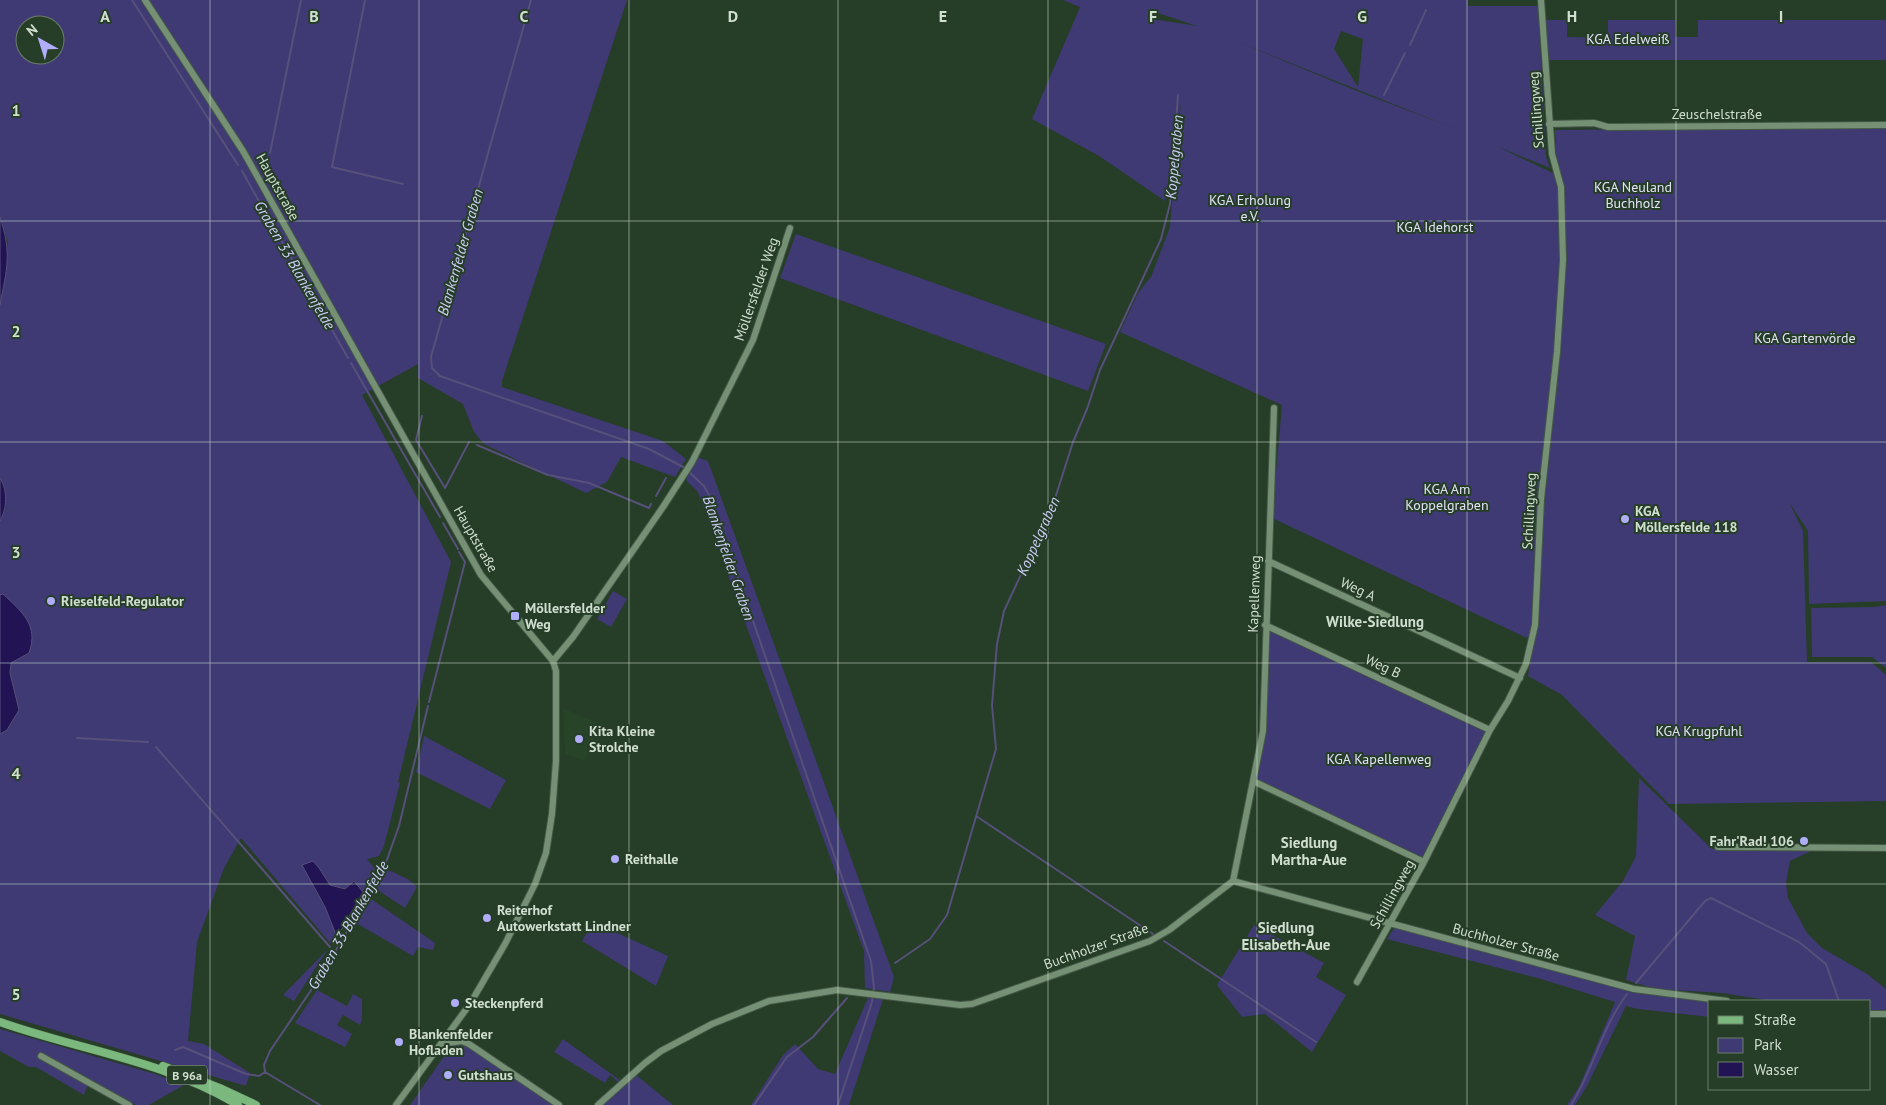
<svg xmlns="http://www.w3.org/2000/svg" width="1886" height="1105" font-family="'PT Sans',sans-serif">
<rect width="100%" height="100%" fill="#263d27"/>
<!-- built -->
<path fill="#274428" d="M 563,708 L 600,724 L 585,761 L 565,754 Z"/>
<!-- green -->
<path fill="#3f3a73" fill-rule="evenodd" d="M 0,0 L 627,0 L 502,381 L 502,387 L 663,441 L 686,459 L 675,477 L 621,457 L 607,482 L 586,493 L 484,444 L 474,432 L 463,404 L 418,378 L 418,364 L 362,395 L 451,562 L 398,782 L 400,783 L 384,846 L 379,856 L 367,859 L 375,869 L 363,892 L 354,881 L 345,889 L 330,885 L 319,868 L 302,865 L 325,907 L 337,937 L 331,944 L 241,838 L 224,868 L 197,942 L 188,1041 L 204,1044 L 250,1073 L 246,1086 L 0,1014 L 0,734 L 7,730 L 19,710 L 10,673 L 11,663 L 29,653 L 3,595 L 0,595 L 0,521 L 6,507 L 4,485 L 0,478 L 0,305 L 8,242 L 0,217 ZM 25,25 L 55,25 L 55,55 L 25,55 Z
M 1063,0 L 1468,0 L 1468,6 L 1538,6 L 1546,157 L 1550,168 L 1496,146 L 1557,175 L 1555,130 L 1886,127 L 1886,601 L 1809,604 L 1808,531 L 1789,502 L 1803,531 L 1807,662 L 1871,662 L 1886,675 L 1886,801 L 1669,804 L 1562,695 L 1528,676 L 1535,627 L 1527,638 L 1272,518 L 1282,405 L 1120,332 L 1138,293 L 1151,277 L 1170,227 L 1181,102 L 1165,201 L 1099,156 L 1032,119 L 1080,7 ZM 1151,11 L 1152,11 L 1197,26 L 1153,19 ZM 1341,31 L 1363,39 L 1358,87 L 1334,49 ZM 1238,42 L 1451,127 L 1357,91 Z
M 1545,20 L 1567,20 L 1567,37 L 1608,38 L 1608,20 L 1675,20 L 1675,37 L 1698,37 L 1698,20 L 1886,20 L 1886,60 L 1549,60 Z
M 796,234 L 1106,344 L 1088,391 L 780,278 Z
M 697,457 L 708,461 L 894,977 L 890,992 L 865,988 L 864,951 L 698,492 L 686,480 Z
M 613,591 L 627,599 L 611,627 L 597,619 Z
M 1886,605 L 1886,668 L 1872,657 L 1812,657 L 1811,608 L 1875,607 Z
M 1269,631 L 1486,732 L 1422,857 L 1255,779 L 1267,724 Z
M 424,736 L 506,780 L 490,809 L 416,772 Z
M 1639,778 L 1712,849 L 1813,850 L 1790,861 L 1786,883 L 1788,898 L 1807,933 L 1822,948 L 1867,974 L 1886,989 L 1886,1011 L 1870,1011 L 1870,1001 L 1773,1001 L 1722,993 L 1656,989 L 1626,980 L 1635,936 L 1595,915 L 1623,881 L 1636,856 Z
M 386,869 L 408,879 L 417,887 L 405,908 L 376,889 Z
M 371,899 L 435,943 L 433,950 L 418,947 L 413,956 L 356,923 Z
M 593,922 L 668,956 L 656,986 L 582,941 Z
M 1254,925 L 1324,963 L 1316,977 L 1346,995 L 1312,1052 L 1265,1014 L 1242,1017 L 1217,985 Z
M 1395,927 L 1634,991 L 1710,1002 L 1710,1017 L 1638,1009 L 1626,1006 L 1587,1086 L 1575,1105 L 1567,1105 L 1579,1087 L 1615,1002 L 1541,979 L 1387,939 Z
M 328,949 L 294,1001 L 283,995 Z
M 317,990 L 347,1006 L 353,994 L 362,999 L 362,1020 L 360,1025 L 343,1015 L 337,1025 L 352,1034 L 345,1047 L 295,1023 Z
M 868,998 L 883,999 L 849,1105 L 751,1105 L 783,1055 L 795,1044 L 818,1069 L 835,1074 Z
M 0,1029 L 155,1074 L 184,1085 L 149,1105 L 136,1105 L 90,1079 L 84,1095 L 36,1067 L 29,1067 L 0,1051 Z
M 563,1039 L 621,1081 L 619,1083 L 610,1075 L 605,1083 L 554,1052 Z
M 452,1045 L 470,1047 L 555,1105 L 410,1105 Z
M 636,1075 L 673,1105 L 602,1105 Z"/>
<!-- water -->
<path fill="#211354" stroke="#56507a" d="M 0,217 C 12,254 7,268 0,305 Z
M 0,478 C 8,491 7,508 0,521 Z
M 3,594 C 22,612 39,625 29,653 L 11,663 L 10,673 L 19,710 L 7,730 L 0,734 L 0,595 Z
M 313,861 L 319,868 L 330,885 L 345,889 L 354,881 L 363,892 L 337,937 L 325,907 L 302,865 Z"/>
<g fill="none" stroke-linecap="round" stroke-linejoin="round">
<!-- stream -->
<path stroke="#56507a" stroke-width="2" d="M 132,0 L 238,165
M 365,0 L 332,167 L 403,184
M 531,0 L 431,357 L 432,368 L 440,376 L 649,449 L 685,468
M 1410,45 L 1426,10
M 1384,95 L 1405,53
M 270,153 L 301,0
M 268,162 L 269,158
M 242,171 L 348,358
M 351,363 L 440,517
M 422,416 L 416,440 L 445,488 L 469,442
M 477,445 L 548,475 L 589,483 L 649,508 L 651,504
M 688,471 L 704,486 L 710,497 L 871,961 L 874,988 L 872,1002 L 838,1105
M 656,496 L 666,478
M 443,523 L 458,549
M 429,702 L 465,562 L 459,552
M 77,738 L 148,742
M 156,747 L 330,947
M 976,816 L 1153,934
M 1164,941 L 1316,1042
M 895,963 L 930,939 L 947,915 L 996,749 L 992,705 L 997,644 L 1004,611 L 1052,508 L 1073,442 L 1087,409 L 1100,370 L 1161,239 L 1170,204 L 1178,95
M 1636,983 L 1705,901 L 1711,898 L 1799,942 L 1826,964 L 1839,1001
M 175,1050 L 183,1047 L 246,1074 L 259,1076 L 265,1072
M 320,1105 L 265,1072 L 264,1065 L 270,1051 L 322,974 L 384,868 L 399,826 L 428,706
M 754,1105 L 787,1057 L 813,1037 L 847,998
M 1571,1105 C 1593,1070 1602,1027 1627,994"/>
<defs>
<path id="minor" d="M 145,0 L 243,151 L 481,575 L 553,661 L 556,671 L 556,761 L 552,814 L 546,853 L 535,884 L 505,944 L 470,1004 L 396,1105
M 1549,124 L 1594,123 L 1608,127 L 1886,125
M 1268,561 L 1520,678
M 1265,625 L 1490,730
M 553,661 L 573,637 L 663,507 L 692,462 L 753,340 L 790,228
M 1253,781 L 1424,862
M 1718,847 L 1886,848
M 1233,881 L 1634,989 L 1727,1001
M 1233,881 L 1263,731 L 1274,408
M 1357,982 L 1424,862 L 1490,730 L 1508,701 L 1526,664 L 1535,625 L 1541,499 L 1557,352 L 1563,260 L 1561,187 L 1552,154 L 1541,0
M 1870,1014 L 1886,1014
M 441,1044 L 462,1041 L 469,1044 L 559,1105
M 41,1056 L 129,1105
M 598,1105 L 645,1063 L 661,1051 L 712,1024 L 769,1001 L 837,990 L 960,1005 L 972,1004 L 1150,941 L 1169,930 L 1233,881"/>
<path id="major" d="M 0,1022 C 79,1050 166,1061 238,1105
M 163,1066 L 222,1089 L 256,1105"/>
</defs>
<!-- minor casing -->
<use href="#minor" stroke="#445845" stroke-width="8"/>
<!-- major casing -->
<use href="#major" stroke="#445845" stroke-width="9"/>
<!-- minor -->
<use href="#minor" stroke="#769076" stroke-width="6"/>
<!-- major -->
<use href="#major" stroke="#7ab87d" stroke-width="8"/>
</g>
<!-- grid -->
<path fill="none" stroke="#d1dfd1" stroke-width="1" stroke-opacity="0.55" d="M 210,0 L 210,1105M 419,0 L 419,1105M 629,0 L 629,1105M 838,0 L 838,1105M 1048,0 L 1048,1105M 1257,0 L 1257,1105M 1467,0 L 1467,1105M 1676,0 L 1676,1105M 0,221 L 1886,221M 0,442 L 1886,442M 0,663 L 1886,663M 0,884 L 1886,884"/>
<!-- markers -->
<g fill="#b0aefa" stroke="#263d27" stroke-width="2">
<circle cx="1625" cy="519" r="5"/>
<circle cx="51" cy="601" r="5"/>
<rect x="510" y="611" width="10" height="10" rx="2.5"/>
<circle cx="579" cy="739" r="5"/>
<circle cx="1804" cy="841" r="5"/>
<circle cx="615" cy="859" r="5"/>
<circle cx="487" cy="918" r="5"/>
<circle cx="455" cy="1003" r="5"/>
<circle cx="399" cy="1042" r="5"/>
<circle cx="448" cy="1075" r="5"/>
</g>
<g text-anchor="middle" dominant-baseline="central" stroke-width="4" stroke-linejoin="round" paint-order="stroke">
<!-- shield labels -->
<rect fill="#263d27" stroke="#9eae9e" stroke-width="1" x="167" y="1065.5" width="40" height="19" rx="4"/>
<g font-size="12" font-weight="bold" fill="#d1dfd1">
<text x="187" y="1075">B 96a</text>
</g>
<!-- park labels -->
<g font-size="14" fill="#e2e2f7" stroke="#263d27">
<text x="1628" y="39">KGA Edelweiß</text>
<text x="1633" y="187">KGA Neuland<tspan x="1633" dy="16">Buchholz</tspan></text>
<text x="1250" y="200">KGA Erholung<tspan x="1250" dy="16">e.V.</tspan></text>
<text x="1435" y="227">KGA Idehorst</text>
<text x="1805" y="338">KGA Gartenvörde</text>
<text x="1447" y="489">KGA Am<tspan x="1447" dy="16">Koppelgraben</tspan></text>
<text x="1699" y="731">KGA Krugpfuhl</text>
<text x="1379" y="759">KGA Kapellenweg</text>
</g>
<!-- street labels -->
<g font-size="14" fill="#d1dfd1" stroke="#263d27">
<text transform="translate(1536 110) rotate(-94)">Schillingweg</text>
<text x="1717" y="114">Zeuschelstraße</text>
<text transform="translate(278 187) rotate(61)">Hauptstraße</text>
<text transform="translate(756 289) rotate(-71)">Möllersfelder Weg</text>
<text transform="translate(1529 511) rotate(-87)">Schillingweg</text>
<text transform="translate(476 539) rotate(60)">Hauptstraße</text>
<text transform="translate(1358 589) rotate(25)">Weg A</text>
<text transform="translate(1254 594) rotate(-88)">Kapellenweg</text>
<text transform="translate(1383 666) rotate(25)">Weg B</text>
<text transform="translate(1392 894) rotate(-61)">Schillingweg</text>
<text transform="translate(1506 942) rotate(15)">Buchholzer Straße</text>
<text transform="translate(1096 946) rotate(-20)">Buchholzer Straße</text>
</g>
<!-- poi labels -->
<g font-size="14" font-weight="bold" fill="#d1dfd1" stroke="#263d27" text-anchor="start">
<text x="1635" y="511">KGA<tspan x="1635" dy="16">Möllersfelde 118</tspan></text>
<text x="61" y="601">Rieselfeld-Regulator</text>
<text x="525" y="608">Möllersfelder<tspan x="525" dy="16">Weg</tspan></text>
<text x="589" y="731">Kita Kleine<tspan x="589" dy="16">Strolche</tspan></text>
<text x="1794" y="841" text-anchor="end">Fahr'Rad! 106</text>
<text x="625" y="859">Reithalle</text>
<text x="497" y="910">Reiterhof<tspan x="497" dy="16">Autowerkstatt Lindner</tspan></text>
<text x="465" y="1003">Steckenpferd</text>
<text x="409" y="1034">Blankenfelder<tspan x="409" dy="16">Hofladen</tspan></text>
<text x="458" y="1075">Gutshaus</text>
</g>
<!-- water labels -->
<g font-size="15" font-style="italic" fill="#cecef7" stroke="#263d27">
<text transform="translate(1174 157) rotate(-85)">Koppelgraben</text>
<text transform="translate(460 252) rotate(-74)">Blankenfelder Graben</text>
<text transform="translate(295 265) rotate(60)">Graben 33 Blankenfelde</text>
<text transform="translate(1038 536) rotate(-66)">Koppelgraben</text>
<text transform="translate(729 558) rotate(71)">Blankenfelder Graben</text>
<text transform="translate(348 925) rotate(-60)">Graben 33 Blankenfelde</text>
</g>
<!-- neighbourhood labels -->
<g font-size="15" font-weight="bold" fill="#d1dfd1" stroke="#263d27">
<text x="1375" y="621">Wilke-Siedlung</text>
<text x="1309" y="842">Siedlung<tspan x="1309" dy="17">Martha-Aue</tspan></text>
<text x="1286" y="927">Siedlung<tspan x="1286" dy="17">Elisabeth-Aue</tspan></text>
</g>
</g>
<g font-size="16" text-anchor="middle" font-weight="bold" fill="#d1dfd1" stroke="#263d27" stroke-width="4" stroke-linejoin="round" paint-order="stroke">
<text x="105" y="22">A</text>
<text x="314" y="22">B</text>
<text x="524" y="22">C</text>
<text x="733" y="22">D</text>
<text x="943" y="22">E</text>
<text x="1153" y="22">F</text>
<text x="1362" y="22">G</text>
<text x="1572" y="22">H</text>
<text x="1781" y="22">I</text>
<text x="16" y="116">1</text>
<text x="16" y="337">2</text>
<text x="16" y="558">3</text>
<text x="16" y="779">4</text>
<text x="16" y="1000">5</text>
</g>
<!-- legend -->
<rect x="1708" y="1000" width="162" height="90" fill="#263d27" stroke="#6a7e6b"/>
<rect x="1718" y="1016" width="25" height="8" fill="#7ab87d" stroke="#6a7e6b"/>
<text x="1754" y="1025" font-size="15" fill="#d1dfd1">Straße</text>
<rect x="1718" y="1038" width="25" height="15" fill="#3f3a73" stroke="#6a7e6b"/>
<text x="1754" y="1050" font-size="15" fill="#d1dfd1">Park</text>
<rect x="1718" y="1062" width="25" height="15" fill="#211354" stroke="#6a7e6b"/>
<text x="1754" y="1075" font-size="15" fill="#d1dfd1">Wasser</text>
<!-- north arrow -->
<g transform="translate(40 40) rotate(321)"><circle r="24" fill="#263d27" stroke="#6a7e6b"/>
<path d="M0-4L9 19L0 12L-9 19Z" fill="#b0aefa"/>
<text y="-8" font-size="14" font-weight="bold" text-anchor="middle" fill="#d1dfd1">N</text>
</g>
</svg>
